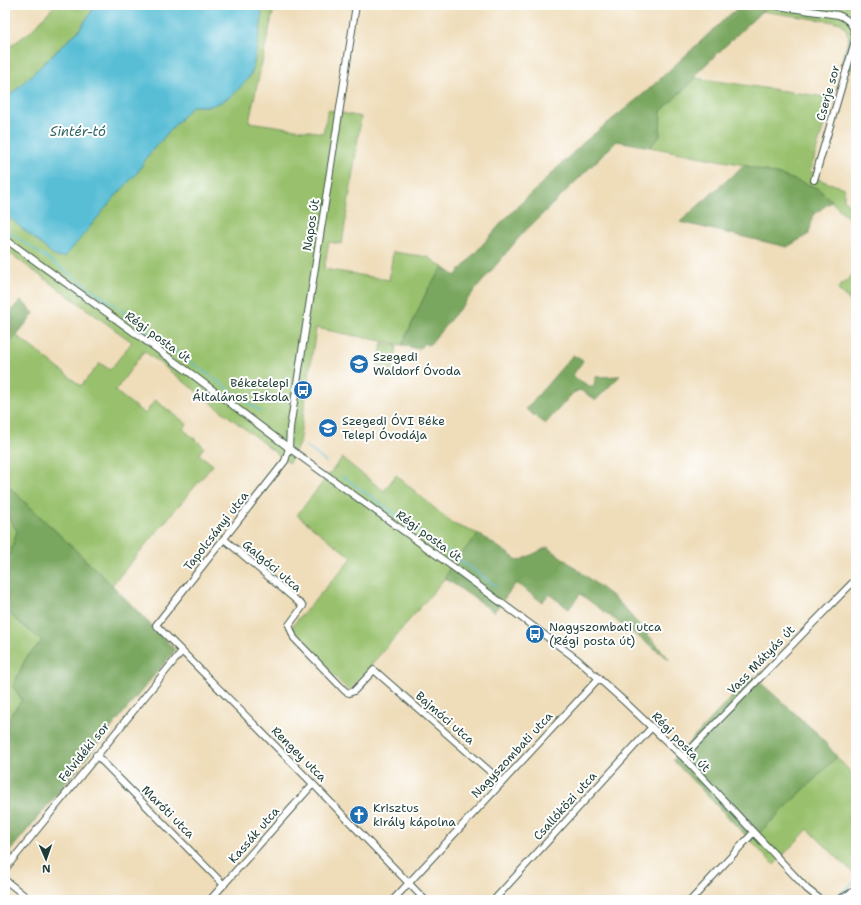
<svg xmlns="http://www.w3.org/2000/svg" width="861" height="905" font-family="'Shantell Sans',sans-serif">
<rect width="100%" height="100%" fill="#fff"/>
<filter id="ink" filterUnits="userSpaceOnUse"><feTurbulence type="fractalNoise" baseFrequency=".025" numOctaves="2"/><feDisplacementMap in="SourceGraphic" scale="8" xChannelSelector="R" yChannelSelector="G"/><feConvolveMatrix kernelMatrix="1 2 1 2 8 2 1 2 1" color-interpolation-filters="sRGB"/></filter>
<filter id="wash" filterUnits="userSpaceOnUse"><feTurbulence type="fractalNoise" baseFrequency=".012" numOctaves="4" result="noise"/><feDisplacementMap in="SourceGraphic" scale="16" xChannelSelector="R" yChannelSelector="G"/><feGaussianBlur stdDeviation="0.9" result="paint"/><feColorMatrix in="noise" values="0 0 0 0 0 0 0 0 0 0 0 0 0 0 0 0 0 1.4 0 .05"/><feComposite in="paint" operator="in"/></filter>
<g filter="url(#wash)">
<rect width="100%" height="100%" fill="#efddba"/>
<!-- green -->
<path fill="#99c16d" stroke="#5c7f50" d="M 55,5 L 96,5 L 79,30 L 5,100 L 5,50 L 30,32 Z
M 262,5 L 266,5 L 266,10 L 273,12 L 249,122 L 323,133 L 328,110 L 361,117 L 354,166 L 342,244 L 329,242 L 324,269 L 389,280 L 393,252 L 428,257 L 443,267 L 428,289 L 402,345 L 316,328 L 299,444 L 289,463 L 144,351 L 115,391 L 145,414 L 155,400 L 187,424 L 183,429 L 204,447 L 199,454 L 213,465 L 112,585 L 5,483 L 5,350 L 16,335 L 81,386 L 100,363 L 110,370 L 132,342 L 5,250 L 5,214 L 7,216 L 113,199 L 137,173 L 149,154 L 192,106 L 211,106 L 247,80 L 252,72 L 261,24 Z
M 772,5 L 856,5 L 856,36 L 849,37 L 846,29 L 841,23 L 762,11 Z
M 696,78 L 832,98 L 810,172 L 820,180 L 844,188 L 844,200 L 856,210 L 856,225 L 817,188 L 786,177 L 744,165 L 650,147 L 660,136 L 661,111 Z
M 856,272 L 856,306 L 837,289 Z
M 382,343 L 397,346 L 391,377 L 376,374 Z
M 342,458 L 384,491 L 396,475 L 453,524 L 479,534 L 451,564 L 445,578 L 349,691 L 296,638 L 292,626 L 352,558 L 297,515 Z
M 5,513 L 17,531 L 10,554 L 5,556 Z
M 5,609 C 16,621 30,630 42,641 L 26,658 L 13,686 L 22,700 L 5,722 Z
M 837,757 L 856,778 L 856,873 L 855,874 L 850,870 L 808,829 L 774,865 L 751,841 Z"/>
<!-- forest -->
<path fill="#7aa760" stroke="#4c724a" d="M 739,5 L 772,5 L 762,11 L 698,72 L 696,78 L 661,111 L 660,136 L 650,147 L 617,141 L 522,234 L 430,344 L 427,345 L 424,343 L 419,349 L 402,345 L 428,289 L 443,267 L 455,276 L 504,220 L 583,143 L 647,91 L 727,17 L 739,7 Z
M 856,36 L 856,71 L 841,66 L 849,37 Z
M 744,165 L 786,177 L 817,188 L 832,201 L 813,215 L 809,234 L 787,247 L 680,222 Z
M 21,300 L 34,313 L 5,350 L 5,317 Z
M 573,355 L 583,361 L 572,376 L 593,388 L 596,377 L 620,376 L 596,400 L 580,390 L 573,393 L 545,424 L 526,409 Z
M 5,483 L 112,585 L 175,650 L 5,857 L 5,722 L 22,700 L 13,686 L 26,658 L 42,641 C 30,630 16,621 5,609 L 5,556 L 10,554 L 17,531 L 5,513 Z
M 479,534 L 519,561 L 548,547 L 617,600 L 670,660 L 580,594 L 569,609 L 549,594 L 542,602 L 516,583 L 494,612 L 445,578 L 451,564 Z
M 752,675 L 819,735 L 837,757 L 751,841 L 673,760 Z"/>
<!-- water -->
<path fill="#58bed5" stroke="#3c7e84" d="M 96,5 L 262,5 L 261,24 L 252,72 L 247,80 L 233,95 L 219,103 L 211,106 L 192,106 L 149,154 L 137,173 L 113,199 L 65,257 L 56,257 L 5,214 L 5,100 L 79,30 Z"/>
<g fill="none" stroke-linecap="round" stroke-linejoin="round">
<!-- stream -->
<path stroke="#58bed5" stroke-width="1.5" d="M 5,229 L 119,308 L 140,326 L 261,412
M 306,446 L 326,462
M 342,476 L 496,586
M 841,893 L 856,880"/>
</g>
</g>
<g filter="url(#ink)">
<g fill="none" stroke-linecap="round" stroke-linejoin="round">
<defs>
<path id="minor" d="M 356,5 L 290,428 L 289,448 L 285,461 L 156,625 L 313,784 L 425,900
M 770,5 L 838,15 C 850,19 856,29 855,41 L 814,180
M 5,239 L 193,375 L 289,448 L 456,569 L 578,660 L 625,702 L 683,757 L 807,889 L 821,900
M 224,539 L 303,606 L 289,625 L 294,638 L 345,691 L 349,693 L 354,691 L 374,670 L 502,782
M 96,755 L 224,885
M 683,757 L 856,579
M 5,869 L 182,651
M 5,880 L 30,900
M 210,900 L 313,784
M 393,900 L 599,678
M 494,900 L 652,727
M 691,900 L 753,833
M 838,900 L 856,890"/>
</defs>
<!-- minor casing -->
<use href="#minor" stroke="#3e5548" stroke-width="8"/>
<!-- minor -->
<use href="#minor" stroke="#fff" stroke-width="6"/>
</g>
</g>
<!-- icons -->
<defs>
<symbol id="school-disc" viewBox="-11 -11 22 22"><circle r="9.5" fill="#1f6fb2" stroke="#fff"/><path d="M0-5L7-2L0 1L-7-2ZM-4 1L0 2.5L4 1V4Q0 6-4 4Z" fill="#fff"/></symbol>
<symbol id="bus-disc" viewBox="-11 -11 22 22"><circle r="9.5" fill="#1f6fb2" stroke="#fff"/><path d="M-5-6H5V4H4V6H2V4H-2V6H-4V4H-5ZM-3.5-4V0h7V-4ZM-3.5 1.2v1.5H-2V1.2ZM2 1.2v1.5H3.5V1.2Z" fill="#fff"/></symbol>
<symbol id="church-disc" viewBox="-11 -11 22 22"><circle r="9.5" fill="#1f6fb2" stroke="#fff"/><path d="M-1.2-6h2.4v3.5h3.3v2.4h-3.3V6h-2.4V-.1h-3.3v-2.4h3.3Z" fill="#fff"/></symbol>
</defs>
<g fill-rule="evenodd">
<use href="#school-disc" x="348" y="353" width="22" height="22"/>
<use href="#bus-disc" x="292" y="379" width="22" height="22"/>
<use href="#school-disc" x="317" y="417" width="22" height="22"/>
<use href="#bus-disc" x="524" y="623" width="22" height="22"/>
<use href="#church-disc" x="348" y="804" width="22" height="22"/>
</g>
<g text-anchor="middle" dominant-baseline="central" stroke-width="4" stroke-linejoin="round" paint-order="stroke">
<!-- street labels -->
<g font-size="12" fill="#1f3d34" stroke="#fff">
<text transform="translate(828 93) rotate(-74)">Cserje sor</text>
<text transform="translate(311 225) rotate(-81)">Napos út</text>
<text transform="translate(158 337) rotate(36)">Régi posta út</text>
<text transform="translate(216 531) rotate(-52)">Tapolcsányi utca</text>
<text transform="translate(429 536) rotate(36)">Régi posta út</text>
<text transform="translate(272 566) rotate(40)">Galgóci utca</text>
<text transform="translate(761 660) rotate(-46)">Vass Mátyás út</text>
<text transform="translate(445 718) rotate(41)">Bajmóci utca</text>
<text transform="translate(681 742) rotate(46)">Régi posta út</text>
<text transform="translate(84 752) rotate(-51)">Felvidéki sor</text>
<text transform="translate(299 754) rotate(45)">Rengey utca</text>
<text transform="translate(512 755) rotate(-47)">Nagyszombati utca</text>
<text transform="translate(565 806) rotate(-48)">Csallóközi utca</text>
<text transform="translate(168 812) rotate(45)">Maróti utca</text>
<text transform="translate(254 835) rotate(-49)">Kassák utca</text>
</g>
<!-- poi labels -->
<g font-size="12" fill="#1f3d34" stroke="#fff" text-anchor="start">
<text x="373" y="357">Szegedi<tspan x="373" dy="14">Waldorf Óvoda</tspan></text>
<text x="289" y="383" text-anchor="end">Béketelepi<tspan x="289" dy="14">Általános Iskola</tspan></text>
<text x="342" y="421">Szegedi ÓVI Béke<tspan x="342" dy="14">Telepi Óvodája</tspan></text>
<text x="549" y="627">Nagyszombati utca<tspan x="549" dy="14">(Régi posta út)</tspan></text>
<text x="373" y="808">Krisztus<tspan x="373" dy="14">király kápolna</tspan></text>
</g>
<!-- water labels -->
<g font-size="13" font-style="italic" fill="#306464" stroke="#fff">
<text x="78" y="131">Sintér-tó</text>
</g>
</g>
<!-- margin -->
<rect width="861" height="905" fill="none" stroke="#fff" stroke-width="20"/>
<!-- north arrow -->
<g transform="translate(46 859) rotate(178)" stroke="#ffffff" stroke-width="3" paint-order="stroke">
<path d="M0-3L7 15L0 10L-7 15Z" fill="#1f3d34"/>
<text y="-6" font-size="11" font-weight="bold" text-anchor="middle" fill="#1f3d34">N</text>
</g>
</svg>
